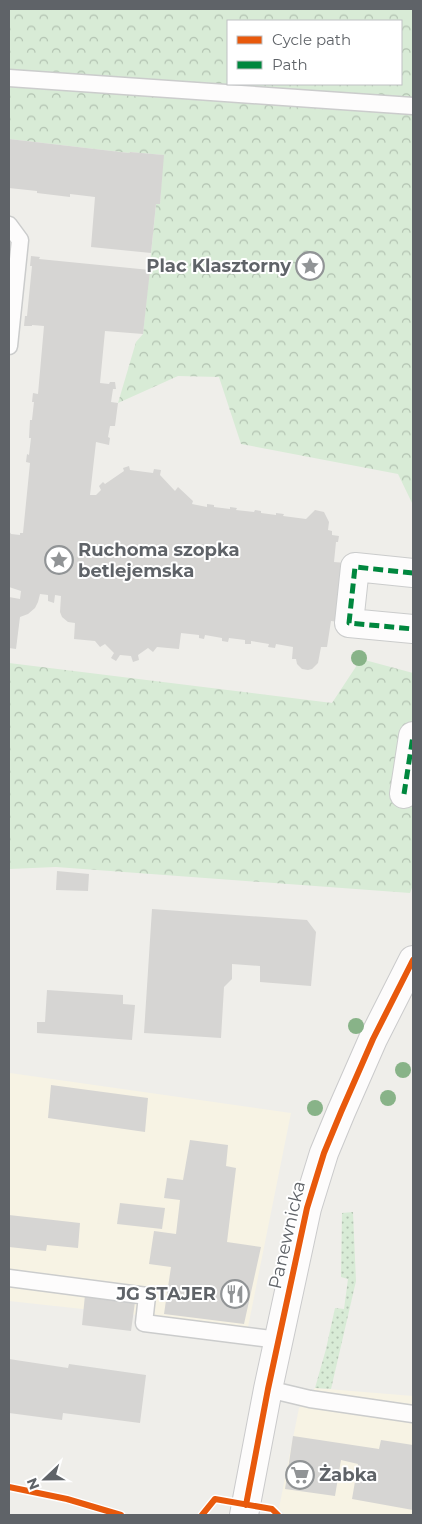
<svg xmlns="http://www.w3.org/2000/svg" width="422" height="1524" font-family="Montserrat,sans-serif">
<defs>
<pattern id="grass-dots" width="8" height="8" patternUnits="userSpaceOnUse" patternTransform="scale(1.25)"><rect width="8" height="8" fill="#d8ebd6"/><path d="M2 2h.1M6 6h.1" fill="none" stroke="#b2c2b1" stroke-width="1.8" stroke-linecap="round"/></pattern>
<pattern id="park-crowns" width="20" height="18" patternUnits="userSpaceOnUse" patternTransform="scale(1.25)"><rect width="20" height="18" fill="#d8ebd6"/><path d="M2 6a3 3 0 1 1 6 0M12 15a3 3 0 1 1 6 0" fill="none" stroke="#b2c2b1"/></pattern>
</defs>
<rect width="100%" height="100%" fill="#efeeea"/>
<!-- commercial -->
<path fill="#f7f3e4" d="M 10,1073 L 291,1113 L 248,1327 L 9,1301 L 9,1084 Z
M 315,1388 L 413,1396 L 413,1515 L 285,1515 L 279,1508 L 299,1408 Z"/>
<!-- grass -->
<path fill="url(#grass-dots)" d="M 353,1212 L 356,1281 L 331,1389 L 315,1388 L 326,1349 L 335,1308 L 344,1309 L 348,1279 L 341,1277 L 342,1213 Z"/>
<!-- park -->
<path fill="url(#park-crowns)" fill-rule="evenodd" d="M 9,9 L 413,9 L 413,505 L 398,474 L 241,444 L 219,377 L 178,376 L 118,403 L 136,342 L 143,334 L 156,204 L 160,204 L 163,155 L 130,152 L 129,153 L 9,139 ZM 228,21 L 401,21 L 401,84 L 228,84 Z
M 361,659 L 413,673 L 413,885 L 410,893 L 56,867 L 9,869 L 9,663 L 332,703 Z"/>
<!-- building -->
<path fill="#d6d5d3" d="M 9,139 L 129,153 L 130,152 L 164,155 L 160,204 L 156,204 L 151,253 L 91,247 L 95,197 L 70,194 L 70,197 L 37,193 L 37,191 L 9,188 Z
M 31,256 L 40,257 L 39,259 L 150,270 L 143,334 L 105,331 L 100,383 L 109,384 L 110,382 L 115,382 L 116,389 L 113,389 L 111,402 L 118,403 L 115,426 L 110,426 L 108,437 L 110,438 L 109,445 L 96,442 L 90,495 L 96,495 L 101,490 L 99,486 L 103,482 L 105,484 L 124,471 L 123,468 L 129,466 L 130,470 L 153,473 L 154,469 L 161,470 L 160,475 L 175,491 L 178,487 L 193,501 L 192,504 L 207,507 L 207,504 L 214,505 L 214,507 L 230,509 L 230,507 L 237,508 L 236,510 L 254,512 L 255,510 L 261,511 L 261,513 L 276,515 L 276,513 L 284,514 L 283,516 L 306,519 L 315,510 L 324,512 L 329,522 L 328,530 L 332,531 L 332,535 L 339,536 L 338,542 L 336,542 L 334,562 L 346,563 L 339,622 L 331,621 L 327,647 L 321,647 L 318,663 L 312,669 L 308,670 L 302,669 L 297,664 L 296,659 L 292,659 L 293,647 L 276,644 L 275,648 L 268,647 L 269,644 L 251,641 L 251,644 L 245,644 L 245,640 L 229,638 L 228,642 L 222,641 L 222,638 L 205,635 L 204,639 L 199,638 L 199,635 L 181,633 L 179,649 L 157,647 L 153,652 L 148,648 L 138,655 L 139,660 L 133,662 L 131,656 L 120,655 L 116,661 L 111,658 L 114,653 L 105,644 L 100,647 L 95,641 L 74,639 L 75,623 L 68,622 L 62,617 L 60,612 L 61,596 L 55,595 L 54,603 L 48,601 L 48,595 L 40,594 L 38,602 L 35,608 L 28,614 L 20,617 L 16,649 L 9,648 L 9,597 L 20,599 L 21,591 L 9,587 L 9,531 L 11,534 L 20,535 L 20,533 L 23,533 L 30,463 L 26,462 L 27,454 L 29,455 L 31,438 L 29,438 L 30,420 L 32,420 L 34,402 L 32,402 L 33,393 L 38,394 L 44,326 L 32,325 L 32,326 L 24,326 L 25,316 L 27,316 L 32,266 L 30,266 Z
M 57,871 L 89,874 L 88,891 L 56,890 Z
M 152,909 L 307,920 L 316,932 L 311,986 L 260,982 L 260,966 L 232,964 L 232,979 L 224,987 L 221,1038 L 144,1033 Z
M 47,990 L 123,995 L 123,1004 L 135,1005 L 132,1040 L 37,1033 L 37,1022 L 45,1022 Z
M 51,1085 L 148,1098 L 145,1132 L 48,1118 Z
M 190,1140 L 228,1145 L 226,1166 L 236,1168 L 227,1242 L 261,1247 L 244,1324 L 164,1314 L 171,1267 L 149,1264 L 154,1231 L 176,1234 L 180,1200 L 164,1198 L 167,1178 L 183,1180 Z
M 120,1203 L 165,1208 L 162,1229 L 117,1224 Z
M 9,1215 L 80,1223 L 78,1248 L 47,1245 L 46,1251 L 9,1247 Z
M 85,1295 L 135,1302 L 131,1331 L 82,1325 Z
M 9,1359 L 68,1368 L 69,1364 L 146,1375 L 140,1423 L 63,1413 L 62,1420 L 9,1413 Z
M 293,1436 L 379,1449 L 381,1440 L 413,1445 L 413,1510 L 352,1499 L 358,1464 L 341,1460 L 335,1496 L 285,1489 Z"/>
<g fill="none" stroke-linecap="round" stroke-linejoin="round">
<defs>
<path id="lane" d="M 9,78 C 144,88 278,96 413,106
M 9,225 L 20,240 L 9,346
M 9,1278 L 147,1296 L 144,1323 L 279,1340
M 268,1389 L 310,1399 L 413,1414"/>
<path id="street" d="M 413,573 L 355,567 L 349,623 L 413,629
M 404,794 L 413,736"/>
<path id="secondary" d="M 244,1515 L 268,1389 L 307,1208 L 324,1153 L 341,1112 L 373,1039 L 413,960"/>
</defs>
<!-- lane casing -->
<use href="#lane" stroke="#cbcccc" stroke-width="19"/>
<!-- street casing -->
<use href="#street" stroke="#cbcccc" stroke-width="30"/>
<!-- secondary casing -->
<use href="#secondary" stroke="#cacacb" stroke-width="30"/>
<!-- lane -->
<use href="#lane" stroke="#fdfcfc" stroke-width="16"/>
<!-- street -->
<use href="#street" stroke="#fdfcfc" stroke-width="28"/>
<!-- secondary -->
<use href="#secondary" stroke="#fdfcfc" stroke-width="28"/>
<!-- quiet -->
<path stroke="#00873e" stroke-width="5" stroke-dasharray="10 5" stroke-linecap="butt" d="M 413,573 L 355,567 L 349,623 L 413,629
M 404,794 L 413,736"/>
<defs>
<path id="cycleway" d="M 9,1487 L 67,1499 L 121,1515
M 246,1505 L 268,1389 L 307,1208 L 324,1153 L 341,1112 L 373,1039 L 413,960
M 202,1515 L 215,1499 L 272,1509 L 278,1515"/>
</defs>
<!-- cycleway casing -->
<use href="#cycleway" stroke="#fff" stroke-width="9"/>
<!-- cycleway -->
<use href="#cycleway" stroke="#e8590c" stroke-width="6"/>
</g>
<!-- trees -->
<g fill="#88b388">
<circle cx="359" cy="658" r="8"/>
<circle cx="356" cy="1026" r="8"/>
<circle cx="403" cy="1070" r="8"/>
<circle cx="388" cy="1098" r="8"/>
<circle cx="315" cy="1108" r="8"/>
</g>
<!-- icons -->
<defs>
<symbol id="sight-ring" viewBox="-11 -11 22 22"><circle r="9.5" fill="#fff" stroke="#919496" stroke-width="1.5"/><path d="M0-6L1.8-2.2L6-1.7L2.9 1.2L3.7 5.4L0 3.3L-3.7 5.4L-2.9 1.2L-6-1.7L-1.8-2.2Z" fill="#919496"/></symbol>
<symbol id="restaurant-ring" viewBox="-11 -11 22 22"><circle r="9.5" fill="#fff" stroke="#919496" stroke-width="1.5"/><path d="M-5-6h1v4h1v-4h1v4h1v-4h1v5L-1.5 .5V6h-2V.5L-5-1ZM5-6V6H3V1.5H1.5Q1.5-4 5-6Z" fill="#919496"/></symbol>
<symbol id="supermarket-ring" viewBox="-11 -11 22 22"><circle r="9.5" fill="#fff" stroke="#919496" stroke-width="1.5"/><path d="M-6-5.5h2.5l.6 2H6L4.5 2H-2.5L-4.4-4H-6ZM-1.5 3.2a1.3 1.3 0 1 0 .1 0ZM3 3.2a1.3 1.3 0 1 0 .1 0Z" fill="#919496"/></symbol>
</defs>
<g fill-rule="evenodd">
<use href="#sight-ring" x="294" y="250" width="32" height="32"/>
<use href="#sight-ring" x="43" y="544" width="32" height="32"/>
<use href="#restaurant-ring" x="219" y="1278" width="32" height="32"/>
<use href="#supermarket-ring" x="284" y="1459" width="32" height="32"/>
</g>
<g text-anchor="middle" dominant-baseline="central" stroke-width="4" stroke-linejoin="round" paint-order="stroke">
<!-- poi labels -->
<g font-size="18" font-weight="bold" fill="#5f6368" stroke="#fff" text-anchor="end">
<text x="291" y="266">Plac Klasztorny</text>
<text x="78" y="550" text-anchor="start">Ruchoma szopka<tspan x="78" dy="21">betlejemska</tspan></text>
<text x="216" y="1294">JG STAJER</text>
<text x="319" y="1475" text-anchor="start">Żabka</text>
</g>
<!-- street labels -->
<g font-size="18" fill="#5f6368" stroke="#fff">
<text transform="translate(287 1235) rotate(-77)">Panewnicka</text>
</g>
</g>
<!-- border -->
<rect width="422" height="1524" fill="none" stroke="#5f6368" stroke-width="20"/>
<!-- legend -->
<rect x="227" y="20" width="175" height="65" fill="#ffffff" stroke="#bfc1c3"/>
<rect x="237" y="36" width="25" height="8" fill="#e8590c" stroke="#bfc1c3"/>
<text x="272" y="45" font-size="15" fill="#5f6368">Cycle path</text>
<rect x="237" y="61" width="25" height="8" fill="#00873e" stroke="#bfc1c3"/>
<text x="272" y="70" font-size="15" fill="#5f6368">Path</text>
<!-- north arrow -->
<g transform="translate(45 1479) rotate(248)" stroke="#ffffff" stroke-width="4" paint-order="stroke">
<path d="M0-4L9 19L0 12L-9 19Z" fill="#5f6368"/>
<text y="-8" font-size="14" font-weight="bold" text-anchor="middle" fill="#5f6368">N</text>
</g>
</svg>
